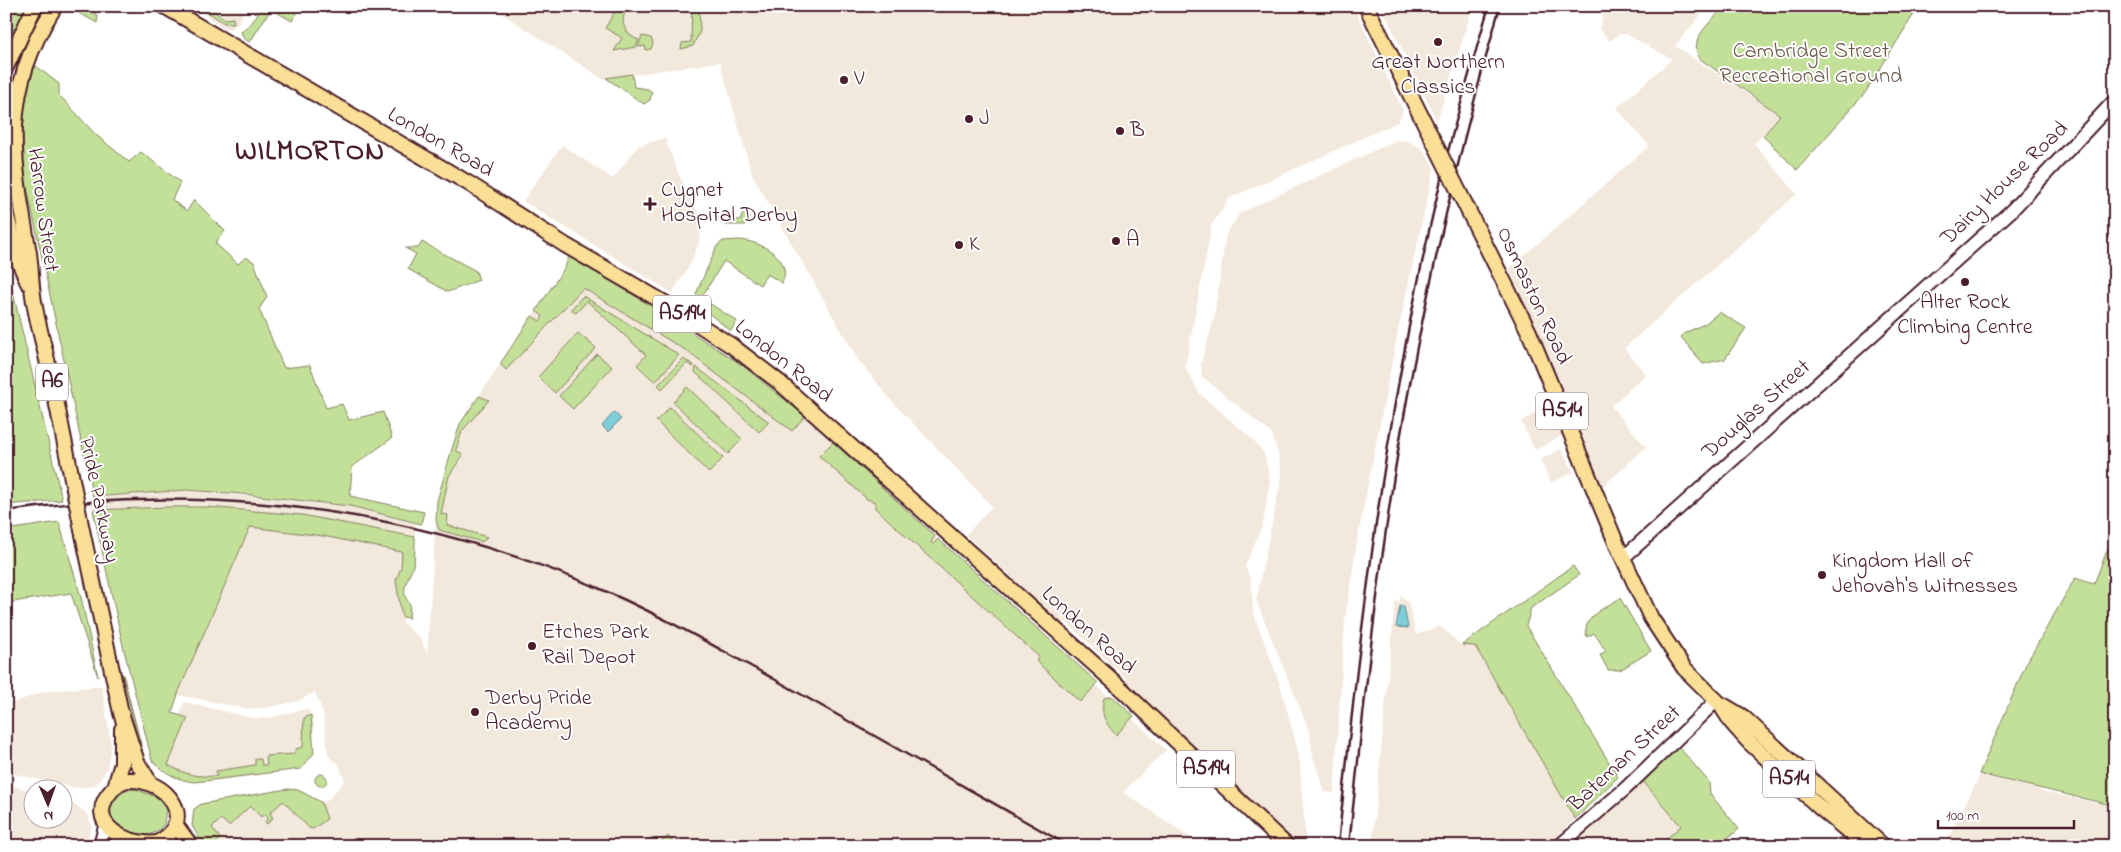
<svg xmlns="http://www.w3.org/2000/svg" width="2121" height="852" font-family="'Indie Flower',sans-serif">
<rect width="100%" height="100%" fill="#fff"/>
<filter id="ink" filterUnits="userSpaceOnUse"><feTurbulence type="fractalNoise" baseFrequency=".02" numOctaves="2"/><feDisplacementMap in="SourceGraphic" scale="10" xChannelSelector="R" yChannelSelector="G"/><feConvolveMatrix kernelMatrix="1 2 1 2 8 2 1 2 1" color-interpolation-filters="sRGB"/></filter>
<g filter="url(#ink)">
<!-- built -->
<path fill="#f3e8dc" d="M 194,6 L 246,6 L 238,23 L 230,29 L 220,26 Z
M 490,6 L 1353,6 L 1403,110 L 1398,122 L 1230,198 L 1212,224 L 1185,368 L 1201,395 L 1252,439 L 1264,453 L 1270,480 L 1263,524 L 1245,566 L 1251,581 L 1253,612 L 1280,684 L 1299,755 L 1306,846 L 1297,846 L 1125,682 L 1127,679 L 1065,621 L 1062,624 L 966,535 L 992,506 L 890,399 L 858,360 L 752,174 L 720,62 L 603,79 Z
M 1381,6 L 1473,6 L 1437,121 Z
M 1606,6 L 1708,6 L 1675,46 L 1780,115 L 1754,144 L 1797,194 L 1624,348 L 1646,374 L 1611,406 L 1646,447 L 1602,487 L 1567,398 L 1509,269 L 1649,146 L 1617,108 L 1672,59 L 1626,34 L 1620,34 L 1610,41 L 1599,29 Z
M 665,138 L 678,173 L 700,217 L 701,226 L 700,239 L 690,265 L 672,293 L 523,201 L 562,145 L 613,179 L 638,146 Z
M 1397,140 L 1407,141 L 1422,148 L 1434,168 L 1398,331 L 1357,541 L 1345,620 L 1334,793 L 1325,792 L 1313,757 L 1310,733 L 1256,600 L 1282,475 L 1278,453 L 1272,434 L 1202,376 L 1201,364 L 1214,318 L 1226,234 L 1240,213 Z
M 570,254 L 742,365 L 805,416 L 1166,750 L 1123,792 L 1202,846 L 204,846 L 217,801 L 298,790 L 321,802 L 327,801 L 345,780 L 338,763 L 331,759 L 328,754 L 323,713 L 315,692 L 298,701 L 264,708 L 248,709 L 178,695 L 250,527 L 323,536 L 402,552 L 401,567 L 396,581 L 403,623 L 421,639 L 427,654 L 437,501 L 460,424 L 565,268 Z
M 1551,405 L 1562,436 L 1535,450 L 1521,421 Z
M 1561,449 L 1574,472 L 1551,483 L 1540,460 Z
M 187,490 L 350,506 L 416,524 L 415,537 L 302,515 L 167,507 L 93,510 L 90,498 Z
M 1400,595 L 1408,602 L 1416,635 L 1440,626 L 1461,645 L 1475,646 L 1575,819 L 1547,846 L 1372,846 L 1395,602 L 1400,601 Z
M 102,686 L 111,745 L 107,768 L 100,780 L 93,786 L 76,788 L 6,772 L 6,705 L 46,691 Z
M 184,702 L 252,718 L 270,718 L 308,708 L 313,721 L 314,753 L 301,769 L 208,782 L 188,779 L 168,768 L 166,756 Z
M 1980,775 L 2040,789 L 2040,791 L 2115,807 L 2115,846 L 2009,846 L 2020,827 L 2007,846 L 1944,846 Z
M 1641,779 L 1682,826 L 1658,846 L 1566,846 Z
M 6,784 L 32,791 L 32,820 L 62,820 L 63,801 L 76,805 L 87,814 L 92,826 L 85,846 L 6,846 Z"/>
<!-- green -->
<path fill="#c3e098" stroke="#868062" d="M 20,6 L 29,6 L 6,52 L 6,35 L 12,24 L 9,22 Z
M 99,6 L 94,13 L 98,16 L 97,23 L 68,7 Z
M 199,6 L 207,6 L 225,19 L 233,18 L 234,23 L 224,23 Z
M 263,6 L 286,6 L 297,13 L 292,21 L 271,9 L 250,42 L 244,39 L 241,32 L 253,21 Z
M 615,6 L 633,6 C 616,14 623,35 639,40 L 636,47 L 614,51 L 622,38 L 605,28 L 614,13 Z
M 692,6 L 699,6 L 700,31 L 693,46 L 681,49 L 682,43 L 691,42 Z
M 1724,6 L 1919,6 L 1865,93 L 1797,170 L 1763,136 L 1780,115 L 1700,59 C 1687,38 1712,23 1724,6 Z
M 642,36 L 651,38 L 653,43 L 651,49 L 646,50 L 645,46 L 638,47 Z
M 36,66 L 59,84 L 59,95 L 64,100 L 95,134 L 129,162 L 141,152 L 180,182 L 172,200 L 187,211 L 194,200 L 225,231 L 215,243 L 238,264 L 246,257 L 254,262 L 267,297 L 259,309 L 284,368 L 310,365 L 326,408 L 342,404 L 349,420 L 383,412 L 392,438 L 352,467 L 350,496 L 424,512 L 421,524 L 350,506 L 242,494 L 187,490 L 93,497 L 25,178 C 22,149 18,90 36,66 Z
M 632,74 L 634,87 L 648,89 L 652,92 L 650,100 L 644,104 L 606,78 Z
M 719,212 L 720,219 L 741,220 L 742,214 L 748,213 L 750,219 L 745,225 L 726,225 L 715,218 L 713,213 Z
M 739,240 C 760,241 794,258 782,283 L 767,274 L 760,285 L 724,261 L 701,298 L 737,321 L 731,331 L 702,308 L 696,294 L 717,246 L 723,241 Z
M 422,242 L 476,271 L 479,280 L 448,292 L 408,269 L 416,254 L 405,248 L 418,248 Z
M 570,254 L 742,365 L 805,416 L 792,431 L 685,350 L 583,288 L 506,370 L 500,364 L 532,316 L 540,321 L 543,316 L 536,311 L 565,267 Z
M 6,263 L 62,500 L 6,505 Z
M 583,296 L 679,355 L 655,382 L 637,365 L 646,355 L 587,301 L 576,313 L 571,309 Z
M 1719,312 L 1746,328 L 1725,359 L 1703,364 L 1681,337 L 1683,334 L 1706,323 Z
M 578,333 L 596,348 L 555,393 L 538,377 Z
M 597,354 L 612,367 L 573,409 L 559,396 Z
M 683,359 L 694,365 L 693,367 L 687,363 L 662,389 L 658,385 Z
M 696,367 L 769,422 L 759,432 L 695,372 Z
M 687,387 L 742,439 L 728,454 L 673,402 Z
M 479,396 L 489,400 L 462,431 L 456,450 L 463,455 L 449,476 L 441,514 L 448,515 L 447,525 L 487,537 L 482,542 L 439,530 L 436,520 L 437,501 L 451,452 L 460,424 Z
M 670,407 L 723,458 L 709,473 L 656,421 Z
M 833,442 L 935,536 L 931,542 L 933,544 L 938,539 L 1098,683 L 1080,702 L 1036,661 L 1039,657 L 875,508 L 875,502 L 867,499 L 819,456 Z
M 167,507 L 206,507 L 302,515 L 415,537 C 415,545 415,554 414,562 C 411,577 397,590 410,604 L 409,618 L 402,617 L 396,581 L 401,567 L 402,552 L 323,536 L 250,527 L 179,691 L 172,713 L 188,718 L 168,765 C 187,775 195,777 217,776 L 216,771 L 255,765 L 255,759 L 261,759 L 262,765 L 267,765 L 266,756 L 294,754 L 296,749 L 303,747 L 304,718 L 311,715 L 314,753 L 301,769 L 195,782 C 179,781 162,772 152,760 L 124,650 L 93,510 Z
M 59,522 L 81,597 L 98,677 L 71,593 L 6,603 L 6,530 Z
M 2115,530 L 2115,806 L 1979,774 L 2026,664 L 2075,578 L 2094,584 Z
M 1573,566 L 1579,575 L 1531,608 L 1526,626 L 1618,777 L 1575,819 L 1475,646 L 1462,645 Z
M 1620,598 L 1651,651 L 1620,670 L 1608,670 L 1600,655 L 1606,651 L 1594,633 L 1587,637 C 1580,617 1607,607 1620,598 Z
M 122,674 L 123,674 L 144,756 L 142,755 Z
M 1112,696 L 1134,716 L 1116,735 C 1105,723 1100,714 1104,698 Z
M 1678,746 L 1709,782 L 1710,794 L 1739,829 C 1717,851 1686,846 1658,846 L 1681,826 L 1641,779 Z
M315 780a6 6 0 1 1 12 0a6 6 0 1 1-12 0Z
M 135,789 L 159,798 L 166,810 L 164,824 C 154,840 128,838 116,824 C 101,807 118,790 135,789 Z
M 287,789 L 298,790 L 321,802 L 327,819 L 313,829 L 309,828 L 283,801 L 270,813 L 273,818 L 267,824 L 265,822 L 268,818 L 265,814 L 261,817 L 250,806 L 229,826 L 221,819 L 212,828 L 220,838 L 214,846 L 204,846 L 192,826 L 194,809 L 201,804 Z
M 668,836 L 675,846 L 656,846 Z"/>
<!-- water -->
<path fill="#7ecfd9" stroke="#698993" d="M 614,412 L 621,419 L 608,432 L 602,426 Z
M 1400,606 L 1404,606 L 1408,628 L 1396,627 Z"/>
<g fill="none" stroke-linecap="round" stroke-linejoin="round">
<defs>
<path id="secondary" d="M 1623,558 L 2012,210 L 2115,100
M 100,846 L 106,823
M 1559,846 L 1625,789 L 1717,700"/>
<path id="primary" d="M 55,6 C 0,94 12,156 29,253 C 31,267 31,281 33,295 C 36,319 44,344 49,369 C 57,402 63,436 70,469
M 164,6 L 468,183 L 565,245 L 670,306 L 732,346 L 779,382 L 1113,681 L 1287,846
M 1366,6 L 1433,140
M 6,67 L 35,6
M 6,212 L 17,257 L 28,283
M 1472,218 L 1529,332 L 1617,545 L 1651,618 L 1684,668 L 1720,704 L 1732,723 L 1749,742 L 1818,806 L 1866,846
M 82,530 L 121,713 L 137,762 L 151,784
M 1723,705 L 1743,717 L 1883,846
M 128,780 C 167,778 199,821 157,843 C 127,847 82,823 112,790 C 116,785 121,781 128,780 Z
M 115,787 L 122,763 L 122,729
M 175,824 L 191,846"/>
</defs>
<!-- secondary casing -->
<use href="#secondary" stroke="#4a1f2b" stroke-width="16"/>
<!-- primary casing -->
<use href="#primary" stroke="#4a1f2b" stroke-width="18"/>
<!-- secondary -->
<use href="#secondary" stroke="#fff" stroke-width="12"/>
<!-- primary -->
<use href="#primary" stroke="#fadf96" stroke-width="14"/>
<!-- rail -->
<path stroke="#4a1f2b" stroke-width="2.5" d="M 6,511 C 204,482 406,508 591,585 C 654,611 714,646 774,679 C 873,734 970,791 1069,846
M 1338,846 C 1360,625 1387,404 1439,188 C 1453,127 1471,67 1489,6
M 1349,846 C 1363,712 1377,578 1399,445 C 1424,297 1459,151 1500,6"/>
<defs>
<path id="primary-bridge" d="M 1433,140 L 1472,218
M 70,469 L 82,530"/>
</defs>
<!-- primary-bridge casing -->
<use href="#primary-bridge" stroke="#4a1f2b" stroke-width="18" stroke-linecap="butt"/>
<!-- primary-bridge -->
<use href="#primary-bridge" stroke="#fadf96" stroke-width="14"/>
</g>
</g>
<!-- markers -->
<g fill="#4a1f2b" stroke="#fff" stroke-width="2">
<circle cx="1438" cy="42" r="5"/>
<circle cx="844" cy="80" r="5"/>
<circle cx="969" cy="119" r="5"/>
<circle cx="1120" cy="131" r="5"/>
<path d="M647.5 196.5h5v5h5v5h-5v5h-5v-5h-5v-5h5z"/>
<circle cx="1116" cy="241" r="5"/>
<circle cx="959" cy="245" r="5"/>
<circle cx="1965" cy="282" r="5"/>
<circle cx="1822" cy="575" r="5"/>
<circle cx="532" cy="646" r="5"/>
<circle cx="475" cy="712" r="5"/>
</g>
<g text-anchor="middle" dominant-baseline="central" stroke-width="4" stroke-linejoin="round" paint-order="stroke">
<!-- shield labels -->
<g fill="#fff" stroke="#80626b" stroke-width="1">
<rect x="653" y="295.5" width="58" height="37" rx="4"/>
<rect x="36" y="363.5" width="32" height="37" rx="4"/>
<rect x="1536" y="392.5" width="52" height="37" rx="4"/>
<rect x="1177" y="750.5" width="58" height="37" rx="4"/>
<rect x="1763" y="760.5" width="52" height="37" rx="4"/>
</g>
<g font-size="21" font-weight="bold" fill="#4a1f2b">
<text x="682" y="314">A5194</text>
<text x="52" y="382">A6</text>
<text x="1562" y="411">A514</text>
<text x="1206" y="769">A5194</text>
<text x="1789" y="779">A514</text>
</g>
<!-- park labels -->
<g font-size="22" fill="#6e594c" stroke="#fff">
<text x="1811" y="52">Cambridge Street<tspan x="1811" dy="25">Recreational Ground</tspan></text>
</g>
<!-- poi labels -->
<g font-size="22" fill="#4a1f2b" stroke="#fff" text-anchor="start">
<text x="1438" y="63" text-anchor="middle">Great Northern<tspan x="1438" dy="25">Classics</tspan></text>
<text x="854" y="80">V</text>
<text x="979" y="119">J</text>
<text x="1130" y="131">B</text>
<text x="661" y="191">Cygnet<tspan x="661" dy="25">Hospital Derby</tspan></text>
<text x="1126" y="241">A</text>
<text x="969" y="245">K</text>
<text x="1965" y="303" text-anchor="middle">Alter Rock<tspan x="1965" dy="25">Climbing Centre</tspan></text>
<text x="1832" y="562">Kingdom Hall of<tspan x="1832" dy="25">Jehovah's Witnesses</tspan></text>
<text x="542" y="633">Etches Park<tspan x="542" dy="25">Rail Depot</tspan></text>
<text x="485" y="699">Derby Pride<tspan x="485" dy="25">Academy</tspan></text>
</g>
<!-- street labels -->
<g font-size="22" fill="#4a1f2b" stroke="#fff">
<text transform="translate(440 143) rotate(30)">London Road</text>
<text transform="translate(2005 184) rotate(-44)">Dairy House Road</text>
<text transform="translate(42 210) rotate(82)">Harrow Street</text>
<text transform="translate(1533 296) rotate(65)">Osmaston Road</text>
<text transform="translate(783 362) rotate(39)">London Road</text>
<text transform="translate(1757 410) rotate(-42)">Douglas Street</text>
<text transform="translate(98 500) rotate(78)">Pride Parkway</text>
<text transform="translate(1088 631) rotate(42)">London Road</text>
<text transform="translate(1625 759) rotate(-43)">Bateman Street</text>
</g>
<!-- district labels -->
<g font-size="28" font-weight="bold" letter-spacing="1" fill="#4a1f2b" stroke="#fff">
<text x="310" y="152">WILMORTON</text>
</g>
</g>
<!-- margin -->
<rect width="2121" height="852" fill="none" stroke="#fff" stroke-width="25"/>
<rect x="12" y="12" width="2096" height="827" fill="none" stroke="#4a1f2b" stroke-width="2" filter="url(#ink)"/>
<!-- north arrow -->
<g transform="translate(48 804) rotate(178)"><circle r="24" fill="#ffffff" stroke="#b7a5aa"/>
<path d="M0-4L9 19L0 12L-9 19Z" fill="#4a1f2b"/>
<text y="-8" font-size="14" font-weight="bold" text-anchor="middle" fill="#4a1f2b">N</text>
</g>
<!-- scale -->
<path d="M1938 820v8h136v-8" fill="none" stroke="#4a1f2b" stroke-width="2.5"/>
<text x="1946" y="820" font-size="15" fill="#4a1f2b" stroke="#ffffff" stroke-width="4" paint-order="stroke">100 m</text>
</svg>
